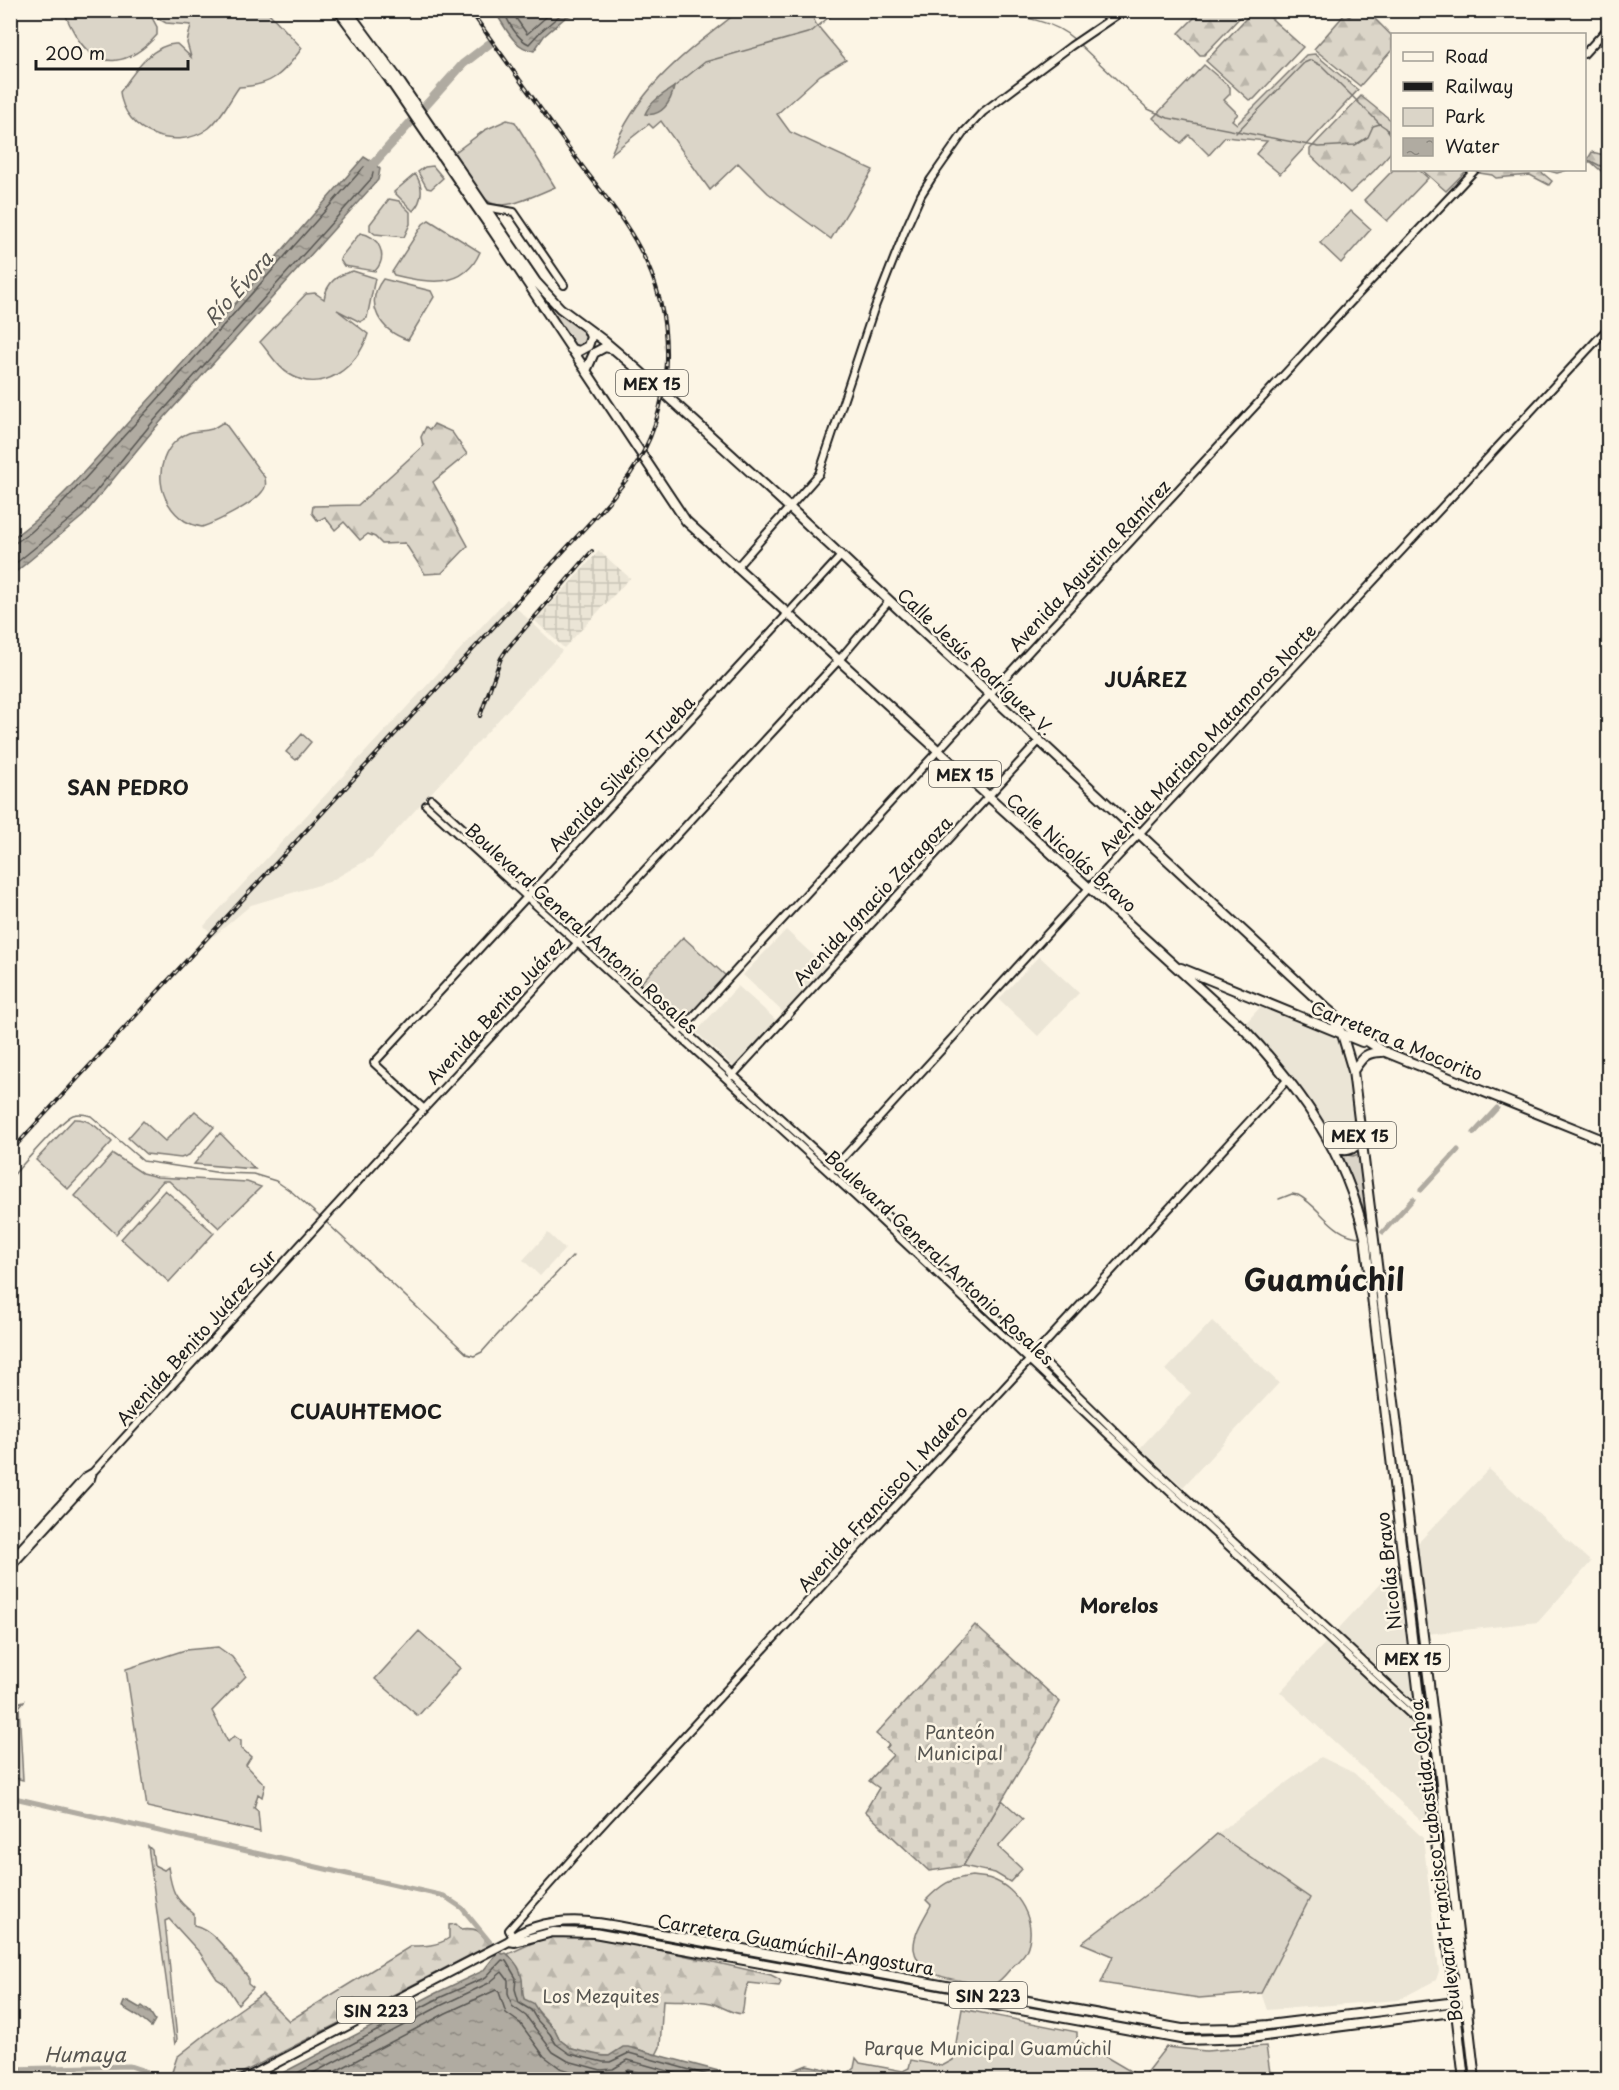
<svg xmlns="http://www.w3.org/2000/svg" width="1619" height="2090" font-family="'Playpen Sans',sans-serif">
<defs>
<pattern id="industrial-grid" width="8" height="8" patternUnits="userSpaceOnUse" patternTransform="scale(1.5)"><rect width="8" height="8" fill="#ebe5d6"/><path d="M0 4h8M4 0v8" fill="none" stroke="#c9c4b7"/></pattern>
<pattern id="forest-firs" width="22" height="20" patternUnits="userSpaceOnUse" patternTransform="scale(1.5)"><rect width="22" height="20" fill="#dbd5c8"/><path d="M5 1l3.5 6h-7zM16 11l3.5 6h-7z" fill="#bbb6ab"/></pattern>
<pattern id="cemetery-stones" width="16" height="16" patternUnits="userSpaceOnUse" patternTransform="scale(1.5)"><rect width="16" height="16" fill="#dbd5c8"/><path d="M2 7V4a2 2 0 0 1 4 0v3zM10 15v-3a2 2 0 0 1 4 0v3z" fill="#bbb6ab"/></pattern>
<pattern id="water-ripples" width="26" height="14" patternUnits="userSpaceOnUse" patternTransform="scale(1.5)"><rect width="26" height="14" fill="#b0aba1"/><path d="M2 4q2-2 4 0t4 0M15 11q2-2 4 0t4 0" fill="none" stroke="#8e8a82"/></pattern>
</defs>
<rect width="100%" height="100%" fill="#fcf5e5"/>
<filter id="ink" filterUnits="userSpaceOnUse"><feTurbulence type="fractalNoise" baseFrequency=".0167" numOctaves="2"/><feDisplacementMap in="SourceGraphic" scale="12" xChannelSelector="R" yChannelSelector="G"/><feConvolveMatrix kernelMatrix="1 2 1 2 8 2 1 2 1" color-interpolation-filters="sRGB"/></filter>
<g filter="url(#ink)">
<!-- built -->
<path fill="#ebe5d6" d="M 507,599 L 562,651 L 372,857 L 329,882 L 251,905 L 214,936 L 204,926 Z
M 786,930 L 827,968 L 785,1014 L 743,975 Z
M 1039,956 L 1079,993 L 1038,1036 L 999,999 Z
M 738,986 L 777,1021 L 734,1067 L 696,1032 Z
M 1265,1002 L 1343,1036 L 1364,1138 L 1349,1149 L 1334,1144 L 1242,1027 Z
M 548,1233 L 565,1249 L 540,1276 L 523,1260 Z
M 1212,1321 L 1279,1383 L 1183,1487 L 1140,1448 L 1191,1393 L 1166,1370 Z
M 1489,1469 L 1591,1562 L 1538,1622 L 1427,1634 L 1416,1545 Z
M 1400,1562 L 1431,1830 L 1280,1692 Z
M 1321,1757 L 1354,1773 L 1423,1838 L 1439,1971 L 1436,1980 L 1398,2000 L 1267,2010 L 1261,1993 L 1310,1898 L 1217,1834 Z"/>
<!-- industrial -->
<path fill="url(#industrial-grid)" d="M 599,551 L 630,578 L 564,648 L 535,621 Z"/>
<!-- green -->
<path fill="#dbd5c8" stroke="#7c7872" stroke-width="1.5" d="M 65,11 L 267,11 L 302,48 C 284,73 272,86 239,87 C 229,101 222,117 209,128 C 176,153 124,132 120,92 C 132,75 153,42 177,44 L 191,57 L 187,43 L 191,25 L 166,23 L 150,14 L 157,27 L 157,35 C 132,63 99,74 76,36 C 72,28 66,20 65,11 Z
M 739,11 L 810,11 L 816,24 L 846,60 L 820,75 L 777,114 L 790,132 L 873,170 L 831,239 L 768,193 L 738,163 L 710,190 L 661,121 L 653,128 L 649,124 L 611,154 C 640,84 683,55 739,11 Z
M 1315,54 L 1358,90 L 1280,174 L 1256,154 L 1267,141 L 1225,137 L 1209,155 L 1189,135 L 1181,143 L 1153,118 L 1204,65 L 1230,87 L 1230,94 L 1224,100 L 1238,114 L 1232,120 L 1237,124 L 1306,55 Z
M 507,120 L 515,122 L 555,187 C 489,216 490,214 454,153 L 485,130 Z
M 433,166 L 443,178 L 431,189 L 427,188 L 418,172 L 425,167 Z
M 1393,170 L 1419,170 L 1428,178 L 1387,221 L 1364,200 Z
M 415,174 C 424,186 423,200 413,211 L 394,192 Z
M 389,199 L 399,201 L 410,212 L 410,224 L 404,237 L 375,234 L 370,230 L 370,224 Z
M 1351,211 L 1371,229 L 1341,263 L 1320,243 Z
M 429,220 L 480,252 C 464,290 426,283 394,275 L 392,272 L 423,224 Z
M 360,233 C 379,236 389,256 375,271 L 344,266 L 340,260 L 341,257 Z
M 353,271 L 375,278 L 367,318 L 360,322 L 337,310 L 368,334 C 358,367 322,395 289,374 C 277,367 269,352 260,342 L 306,294 L 315,293 L 324,299 C 327,282 337,275 353,271 Z
M 383,279 L 431,291 L 434,297 L 408,340 C 381,331 363,305 383,279 Z
M 539,296 L 586,331 L 587,343 L 579,348 L 573,345 Z
M 224,422 L 265,478 C 266,484 266,488 262,492 C 253,504 217,522 202,527 C 197,526 190,524 185,521 C 157,503 152,462 177,440 C 191,428 198,433 212,429 C 216,427 220,424 224,422 Z
M 302,734 L 311,742 L 296,760 L 286,752 Z
M 683,937 L 726,976 L 682,1023 L 640,984 Z
M 195,1111 L 214,1127 L 189,1155 L 181,1158 L 146,1154 L 128,1138 L 143,1121 L 165,1141 Z
M 74,1119 C 91,1118 101,1131 112,1142 L 68,1189 L 36,1160 Z
M 220,1133 L 255,1169 L 194,1164 Z
M 1362,1153 L 1369,1222 L 1342,1154 L 1353,1156 Z
M 113,1154 L 142,1173 L 157,1177 L 247,1182 L 261,1187 L 219,1228 L 169,1181 L 163,1181 L 116,1234 L 75,1196 Z
M 165,1190 L 214,1233 L 169,1282 L 121,1239 Z
M 419,1631 L 460,1668 L 418,1716 L 375,1679 Z
M 218,1647 L 232,1657 L 246,1676 L 212,1711 L 228,1742 L 234,1736 L 241,1741 L 241,1748 L 251,1757 L 246,1765 L 265,1785 L 262,1797 L 258,1794 L 254,1808 L 258,1811 L 260,1832 L 147,1807 L 126,1669 L 185,1650 Z
M 24,1701 L 19,1707 L 23,1780 L 11,1777 L 10,1705 Z
M 1002,1800 L 1023,1819 L 998,1847 L 1022,1869 L 1010,1882 L 995,1873 L 963,1866 Z
M 1217,1834 L 1310,1898 L 1261,1993 L 1199,1998 L 1101,1983 L 1113,1956 L 1082,1943 L 1160,1884 Z
M 148,1846 L 152,1850 L 154,1865 L 164,1870 L 168,1867 C 172,1892 174,1898 194,1914 L 194,1925 C 215,1929 234,1961 248,1977 L 248,1984 L 253,1988 L 238,2004 L 225,1984 L 217,1979 L 200,1953 L 169,1919 L 165,1921 L 177,2039 L 175,2045 Z
M 972,1876 C 978,1877 985,1877 991,1879 C 1018,1888 1039,1922 1026,1951 C 1023,1957 1016,1963 1011,1968 C 1006,1974 1001,1981 994,1984 C 978,1984 938,1979 926,1969 C 920,1964 915,1956 914,1949 C 913,1934 924,1918 931,1905 L 926,1900 C 942,1884 949,1879 972,1876 Z
M 962,2009 L 1077,2032 L 1077,2040 L 1142,2078 L 1166,2047 L 1206,2051 L 1266,2046 L 1271,2079 L 892,2080 L 879,2076 L 847,2074 L 854,2068 L 856,2058 L 860,2063 L 903,2071 L 909,2068 L 911,2060 L 942,2066 L 953,2060 Z"/>
<!-- forest -->
<path fill="url(#forest-firs)" stroke="#7c7872" stroke-width="1.5" d="M 1202,10 L 1246,11 L 1204,55 L 1200,55 L 1179,33 Z
M 1253,11 L 1263,11 L 1303,47 L 1254,99 L 1249,100 L 1206,61 Z
M 1355,11 L 1367,11 L 1392,36 L 1392,50 L 1360,86 L 1314,49 L 1345,14 L 1349,17 Z
M 1361,96 L 1392,121 L 1392,151 L 1374,171 L 1350,193 L 1310,155 L 1310,149 Z
M 1592,152 L 1608,156 L 1608,177 L 1591,162 L 1586,162 Z
M 1422,170 L 1467,170 L 1446,191 Z
M 1482,170 L 1539,170 L 1552,181 L 1549,185 L 1530,175 L 1496,178 L 1492,175 L 1479,173 Z
M 434,424 L 452,432 L 467,454 L 433,482 L 468,546 L 442,573 L 425,574 L 405,543 L 382,544 L 375,537 L 368,534 L 360,540 L 344,522 L 335,530 L 325,517 L 318,521 L 312,513 L 313,506 L 358,505 L 423,446 L 421,437 L 426,427 L 430,430 Z
M 456,1924 L 461,1929 C 479,1927 480,1932 490,1945 L 230,2079 L 176,2079 L 172,2072 L 177,2057 L 219,2024 L 262,1994 L 289,2021 L 411,1946 C 424,1946 438,1946 449,1938 L 449,1925 Z
M 585,1933 L 771,1975 L 779,1979 L 781,1982 L 779,1986 L 749,1983 C 743,1992 745,2003 742,2014 C 730,2013 722,2006 711,2003 C 695,2000 679,2001 663,2000 L 660,2047 L 656,2055 L 634,2048 L 609,2056 L 594,2055 L 572,2049 L 560,2040 L 555,2030 L 539,2012 L 524,1999 L 521,1988 L 522,1981 L 517,1966 L 508,1954 L 550,1935 Z"/>
<!-- cemetery -->
<path fill="url(#cemetery-stones)" stroke="#7c7872" stroke-width="1.5" d="M 975,1625 L 1060,1702 L 963,1866 L 929,1871 L 865,1811 L 879,1788 L 869,1781 L 893,1755 L 886,1749 L 889,1745 L 876,1734 Z"/>
<!-- water -->
<path fill="url(#water-ripples)" stroke="#75726c" stroke-width="1.5" d="M 501,10 L 583,10 L 583,11 L 566,17 L 544,36 L 534,51 C 514,48 507,30 497,15 Z
M 674,87 C 671,102 662,117 645,114 C 650,102 663,94 674,87 Z
M 364,157 L 374,163 L 380,169 L 378,180 L 155,428 L 83,516 L 11,576 L 11,539 C 58,506 95,459 133,417 C 212,332 287,244 364,157 Z
M 498,1952 L 503,1954 L 506,1953 C 513,1959 521,1969 522,1979 C 523,1986 522,1992 524,1999 L 533,2003 L 541,2016 L 555,2030 L 560,2040 L 572,2049 L 603,2056 L 609,2056 L 623,2047 L 628,2047 L 730,2074 L 759,2079 L 271,2079 L 436,1993 L 483,1971 Z
M 128,2001 L 140,2008 L 142,2006 L 150,2012 L 155,2020 L 151,2027 L 139,2017 L 122,2007 L 124,2002 Z
M 807,2065 L 847,2074 L 879,2076 L 892,2079 L 772,2079 Z"/>
<g fill="none" stroke-linecap="round" stroke-linejoin="round">
<!-- shore -->
<path stroke="#575551" stroke-width="1.5" d="M 505,10 C 506,22 519,40 529,44 L 540,32 L 566,10
M 513,10 L 513,14 L 527,34 L 554,10
M 10,543 L 15,543 L 30,533 L 58,508 L 166,390 L 364,167 L 371,168 L 373,172 L 372,178 L 151,424 L 79,512 L 10,568
M 284,2080 L 439,1998 L 486,1977 L 502,1960 L 506,1961 L 516,1978 L 515,1989 L 519,2003 L 531,2010 L 537,2020 L 550,2034 L 556,2044 L 570,2054 L 603,2062 L 610,2062 L 629,2053 L 726,2080
M 300,2080 L 442,2005 L 489,1983 L 502,1972 L 508,1980 L 508,1993 L 512,2006 L 526,2016 L 553,2052 L 568,2061 L 601,2070 L 613,2069 L 628,2060 L 700,2080
M 319,2080 L 446,2013 L 496,1990 L 499,1992 L 506,2013 L 520,2023 L 544,2056 L 560,2068 L 589,2077 L 601,2079 L 615,2077 L 629,2070 L 662,2080
M 785,2080 L 809,2071 L 845,2080"/>
<!-- stream -->
<path stroke="#75726c" stroke-width="1.5" d="M 967,10 C 1003,16 1047,14 1075,40
M 1079,44 L 1148,109 L 1168,118 L 1319,147 L 1355,145 L 1368,137 L 1373,126 L 1380,124 L 1386,128 L 1392,136
M 674,87 L 705,62 L 811,32 L 829,17 L 843,10
M 1236,133 L 1304,63 L 1311,60 L 1322,66 L 1380,124
M 1584,160 L 1591,161 L 1608,170
M 1502,170 L 1510,171 L 1546,170 L 1557,173 L 1567,170
M 1599,1151 L 1608,1155
M 10,1179 C 22,1166 60,1120 73,1115 C 79,1113 85,1114 91,1116 L 143,1161 L 221,1173 L 253,1174 L 276,1181 L 292,1192 L 321,1218
M 1279,1199 L 1292,1194 L 1298,1195 C 1320,1206 1333,1237 1361,1237
M 325,1221 L 467,1354 L 474,1356 L 482,1352 C 511,1319 542,1289 573,1256
M 1381,1232 L 1383,1232"/>
<!-- canal -->
<path stroke="#b0aba1" stroke-width="5" d="M 1474,1133 L 1497,1108
M 1421,1190 L 1458,1150
M 1383,1232 L 1413,1199
M 10,1797 L 444,1896 L 462,1908 L 498,1952
M 10,2069 L 130,2066 L 145,2071 L 156,2080"/>
<!-- river -->
<path stroke="#b0aba1" stroke-width="9" d="M 366,172 L 463,64 L 489,44"/>
<defs>
<path id="minor" d="M 1584,54 L 1608,28
M 485,207 L 514,212 L 564,285
M 736,568 L 819,474 L 873,312 L 904,233 L 921,195 L 931,179 L 964,132 L 983,112 L 1071,46 L 1124,10
M 431,799 L 859,1190 L 1035,1353 L 1134,1450 L 1420,1714 L 1433,1712
M 426,805 L 855,1196 L 1130,1455 L 1422,1725 L 1434,1724
M 681,1030 L 1350,303 L 1475,170
M 732,1076 L 1040,740
M 424,1109 L 374,1063 L 841,556
M 832,1170 L 1089,888 L 1608,328
M 10,1560 L 86,1476 L 93,1472
M 10,1568 L 91,1479 L 93,1472 L 113,1450 L 424,1109 L 839,660 L 889,601
M 515,1941 L 509,1930 L 593,1835 L 1288,1079"/>
<path id="major" d="M 338,10 L 389,79 L 493,231 L 686,521 L 1242,1027 C 1302,1090 1345,1151 1365,1237 L 1464,2080
M 347,10 L 395,75 L 536,282 L 560,308 L 603,340 L 636,368 L 790,508 L 1325,1007 L 1356,1034 L 1383,1051
M 571,349 L 579,351 L 588,346 L 591,337 L 588,330
M 586,371 L 594,353 L 605,347 L 613,349
M 1181,968 L 1362,1042
M 1331,1016 L 1342,1034 L 1353,1071 L 1434,1724 L 1475,2080
M 1378,1049 L 1608,1142
M 1353,1071 C 1362,1058 1365,1052 1382,1052
M 1333,1145 C 1344,1154 1355,1151 1361,1138
M 1448,1914 L 1451,1924 L 1453,1946
M 509,1941 L 515,1942 L 553,1932 L 594,1933 L 1186,2040 L 1250,2038 L 1468,2010
M 243,2080 L 509,1941 C 516,1934 525,1930 535,1927 C 570,1916 603,1923 639,1930 L 1182,2029 L 1237,2028 L 1268,2025 L 1448,2003 L 1454,2001 L 1465,1992 L 1458,1990 L 1457,1982"/>
</defs>
<!-- minor casing -->
<use href="#minor" stroke="#1c1c1c" stroke-width="10"/>
<!-- major casing -->
<use href="#major" stroke="#1c1c1c" stroke-width="12"/>
<!-- minor -->
<use href="#minor" stroke="#fcf5e5" stroke-width="6"/>
<!-- major -->
<use href="#major" stroke="#fcf5e5" stroke-width="8"/>
<defs>
<path id="rail" d="M 480,716 L 501,658 L 507,649 L 592,551
M 10,1152 L 594,518 C 606,505 618,491 629,476 C 674,411 678,321 641,251 C 624,218 599,189 576,158 C 541,109 505,60 470,10"/>
</defs>
<!-- rail casing -->
<use href="#rail" stroke="#1c1c1c" stroke-width="4"/>
<!-- rail -->
<use href="#rail" stroke="#fcf5e5" stroke-width="1.5" stroke-dasharray="4.5" stroke-linecap="butt"/>
</g>
</g>
<g text-anchor="middle" dominant-baseline="central" stroke-width="5" stroke-linejoin="round" paint-order="stroke">
<!-- shield labels -->
<g fill="#fcf5e5" stroke="#5f5d58" stroke-width="1.5">
<rect x="616" y="370" width="72" height="26" rx="4.5"/>
<rect x="929" y="761" width="72" height="26" rx="4.5"/>
<rect x="1324" y="1122" width="72" height="26" rx="4.5"/>
<rect x="1377" y="1645" width="72" height="26" rx="4.5"/>
<rect x="949" y="1982" width="78" height="26" rx="4.5"/>
<rect x="337" y="1997" width="78" height="26" rx="4.5"/>
</g>
<g font-size="16" font-weight="bold" fill="#1c1c1c">
<text x="652" y="383">MEX 15</text>
<text x="965" y="774">MEX 15</text>
<text x="1360" y="1135">MEX 15</text>
<text x="1413" y="1658">MEX 15</text>
<text x="988" y="1995">SIN 223</text>
<text x="376" y="2010">SIN 223</text>
</g>
<!-- street labels -->
<g font-size="18" fill="#1c1c1c" stroke="#fcf5e5">
<text transform="translate(1089 565) rotate(-47)">Avenida Agustina Ramírez</text>
<text transform="translate(976 661) rotate(43)">Calle Jesús Rodríguez V.</text>
<text transform="translate(1207 739) rotate(-47)">Avenida Mariano Matamoros Norte</text>
<text transform="translate(621 773) rotate(-47)">Avenida Silverio Trueba</text>
<text transform="translate(1072 852) rotate(42)">Calle Nicolás Bravo</text>
<text transform="translate(872 900) rotate(-47)">Avenida Ignacio Zaragoza</text>
<text transform="translate(582 928) rotate(42)">Boulevard General Antonio Rosales</text>
<text transform="translate(495 1010) rotate(-47)">Avenida Benito Juárez</text>
<text transform="translate(1397 1040) rotate(22)">Carretera a Mocorito</text>
<text transform="translate(940 1257) rotate(43)">Boulevard General Antonio Rosales</text>
<text transform="translate(196 1337) rotate(-48)">Avenida Benito Juárez Sur</text>
<text transform="translate(882 1498) rotate(-48)">Avenida Francisco I. Madero</text>
<text transform="translate(1388 1571) rotate(-96)">Nicolás Bravo</text>
<text transform="translate(1435 1861) rotate(-97)">Boulevard Francisco Labastida Ochoa</text>
<text transform="translate(796 1944) rotate(10)">Carretera Guamúchil-Angostura</text>
</g>
<!-- park labels -->
<g font-size="18" fill="#555450" stroke="#fcf5e5">
<text x="960" y="1731">Panteón<tspan x="960" dy="21">Municipal</tspan></text>
<text x="601" y="1995">Los Mezquites</text>
<text x="988" y="2047">Parque Municipal Guamúchil</text>
</g>
<!-- water labels -->
<g font-size="20" font-style="italic" fill="#575551" stroke="#fcf5e5">
<text transform="translate(238 288) rotate(-48)">Río Évora</text>
<text x="85" y="2054">Humaya</text>
</g>
<!-- neighbourhood labels -->
<g font-size="20" font-weight="bold" fill="#1c1c1c" stroke="#fcf5e5">
<text x="1146" y="679">JUÁREZ</text>
<text x="128" y="787">SAN PEDRO</text>
<text x="366" y="1411">CUAUHTEMOC</text>
<text x="1119" y="1605">Morelos</text>
</g>
<!-- town labels -->
<g font-size="30" font-weight="bold" fill="#1c1c1c" stroke="#fcf5e5">
<text x="1324" y="1278">Guamúchil</text>
</g>
</g>
<!-- margin -->
<rect width="1619" height="2090" fill="none" stroke="#fcf5e5" stroke-width="36"/>
<rect x="18" y="18" width="1583" height="2054" fill="none" stroke="#1c1c1c" stroke-width="2" filter="url(#ink)"/>
<!-- legend -->
<rect x="1391" y="33" width="195" height="138" fill="#fcf5e5" stroke="#a29e95" stroke-width="1.5"/>
<rect x="1403" y="52" width="30" height="9" fill="#fcf5e5" stroke="#a29e95" stroke-width="1.5"/>
<text x="1445" y="63" font-size="18" fill="#1c1c1c">Road</text>
<rect x="1403" y="82" width="30" height="9" fill="#1c1c1c" stroke="#a29e95" stroke-width="1.5"/>
<text x="1445" y="93" font-size="18" fill="#1c1c1c">Railway</text>
<rect x="1403" y="108" width="30" height="18" fill="#dbd5c8" stroke="#a29e95" stroke-width="1.5"/>
<text x="1445" y="123" font-size="18" fill="#1c1c1c">Park</text>
<rect x="1403" y="138" width="30" height="18" fill="url(#water-ripples)" stroke="#a29e95" stroke-width="1.5"/>
<text x="1445" y="153" font-size="18" fill="#1c1c1c">Water</text>
<!-- scale -->
<path d="M36 60v9h152v-9" fill="none" stroke="#1c1c1c" stroke-width="3"/>
<text x="45" y="60" font-size="18" fill="#1c1c1c" stroke="#fcf5e5" stroke-width="4.5" paint-order="stroke">200 m</text>
</svg>
